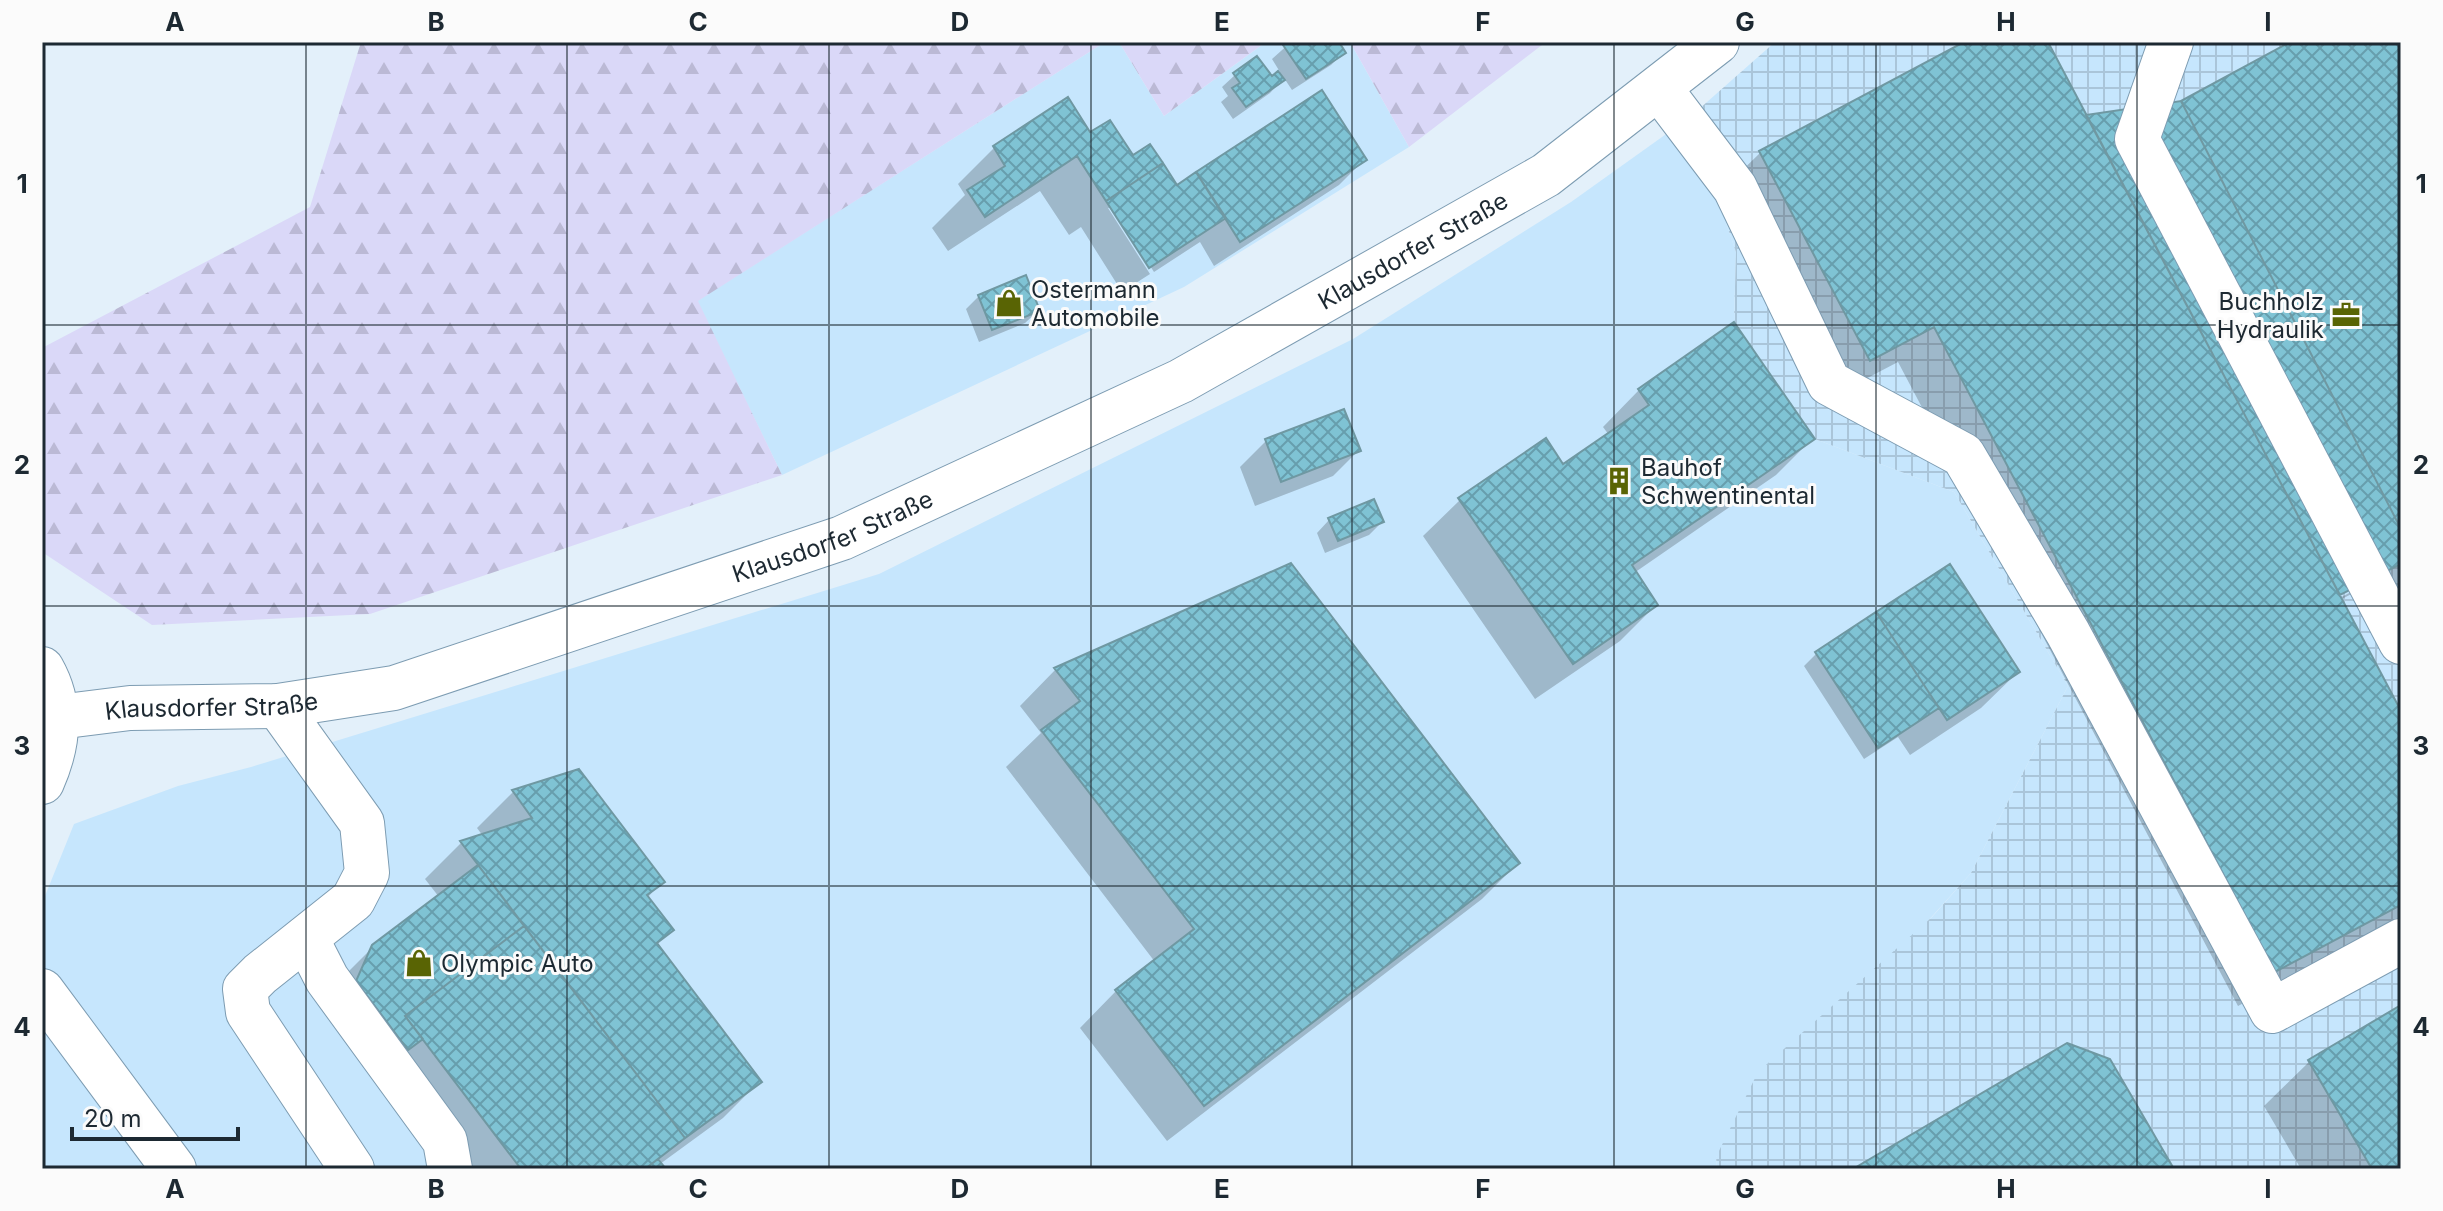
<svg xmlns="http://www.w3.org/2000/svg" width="2443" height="1211" font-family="Inter,sans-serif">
<defs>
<pattern id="industrial-grid" width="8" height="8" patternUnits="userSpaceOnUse" patternTransform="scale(2)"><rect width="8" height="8" fill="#c6e6fd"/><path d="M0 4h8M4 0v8" fill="none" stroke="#aac5d9"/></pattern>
<pattern id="forest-firs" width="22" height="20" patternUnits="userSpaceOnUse" patternTransform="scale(2)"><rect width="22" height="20" fill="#dad8f8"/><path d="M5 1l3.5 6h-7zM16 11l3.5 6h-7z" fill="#bbb9d5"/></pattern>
<pattern id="building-cross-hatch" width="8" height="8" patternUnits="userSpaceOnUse" patternTransform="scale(2)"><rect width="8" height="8" fill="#7fc3d4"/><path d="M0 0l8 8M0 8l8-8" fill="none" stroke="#679ead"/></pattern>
</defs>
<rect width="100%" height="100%" fill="#e3f0fa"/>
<!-- built -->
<path fill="#c6e6fd" d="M 1105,42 L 1119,42 L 1164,116 L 1266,42 L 1350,42 L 1409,147 L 1184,287 L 782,475 L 697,301 Z
M 1690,117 L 1736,252 L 1734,322 L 1815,439 L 1954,492 L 2068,686 L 1971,873 L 1716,1157 L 1717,1169 L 42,1169 L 42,898 L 45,896 L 74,824 L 178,786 L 251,767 L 879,574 L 1353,339 L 1571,202 Z"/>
<!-- industrial -->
<path fill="url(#industrial-grid)" d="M 1775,42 L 2401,42 L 2401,1169 L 1717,1169 L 1716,1157 L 1758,1072 L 1932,917 L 1971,873 L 2068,686 L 1954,492 L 1815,439 L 1734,322 L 1736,252 L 1690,117 Z"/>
<!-- forest -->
<path fill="url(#forest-firs)" d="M 361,42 L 1105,42 L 698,301 L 782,475 L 370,614 L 152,625 L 42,552 L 42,348 L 310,207 Z
M 1119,42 L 1266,42 L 1164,116 Z
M 1350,42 L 1546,42 L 1409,147 Z"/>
<!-- shadow -->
<path fill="#0003" fill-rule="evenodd" d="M 1291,42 L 1337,42 L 1344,52 L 1331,65 L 1292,90 L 1284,78 L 1270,93 L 1233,119 L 1221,102 L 1228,96 L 1222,87 L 1235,75 L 1271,79 L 1280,72 L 1272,59 Z
M 1968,42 L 2045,42 L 2085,117 L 2181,103 L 2294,42 L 2401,42 L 2401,642 L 2374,582 L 2340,600 L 2401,715 L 2401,920 L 2238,1006 L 1898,362 L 1833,396 L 1723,189 L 1760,153 ZM 2372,576 L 2372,581 L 2332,602 L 2330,598 Z
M 1090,135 L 1133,158 L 1176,187 L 1365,159 L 1339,185 L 1214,266 L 1200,242 L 1154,272 L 1113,208 L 1108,208 L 1150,274 L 1122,292 L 1081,227 L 1069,235 L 1040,191 L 948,251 L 932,228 L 965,195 L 958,184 L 994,148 Z
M 979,296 L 1038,311 L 1025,323 L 979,342 L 966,309 Z
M 1639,390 L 1812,439 L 1776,475 L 1634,573 L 1656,605 L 1620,641 L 1535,699 L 1423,536 L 1460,500 L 1563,466 L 1609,435 L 1603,427 Z
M 1266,441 L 1358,451 L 1333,476 L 1255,506 L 1240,467 Z
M 1329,520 L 1382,522 L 1369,535 L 1325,553 L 1317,533 Z
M 1949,567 L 2018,672 L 1981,708 L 1910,755 L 1898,737 L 1864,759 L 1804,666 L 1816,654 Z
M 1056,669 L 1518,863 L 1482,899 L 1167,1141 L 1080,1028 L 1116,991 L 1155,962 L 1006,767 L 1041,733 L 1020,706 Z
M 578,771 L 662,882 L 647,898 L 671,930 L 656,945 L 759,1082 L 723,1118 L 660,1164 L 664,1169 L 458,1169 L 347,973 L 373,947 L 439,897 L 425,879 L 461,843 L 483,836 L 477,828 L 513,792 Z
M 2401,1007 L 2401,1169 L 2301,1169 L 2264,1106 L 2309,1062 Z"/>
<!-- building -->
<path fill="url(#building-cross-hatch)" stroke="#6f98a2" stroke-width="2" d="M 1287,42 L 1339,42 L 1346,53 L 1306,79 L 1283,45 Z
M 1964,42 L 2048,42 L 2401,711 L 2401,905 L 2275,972 L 1934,327 L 1870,361 L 1759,151 Z
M 2290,42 L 2401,42 L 2401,529 L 2181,101 Z
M 1257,56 L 1272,76 L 1278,71 L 1285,80 L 1246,107 L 1232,88 L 1240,83 L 1233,73 Z
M 1322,90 L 1367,160 L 1240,242 L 1196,172 Z
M 1068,97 L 1090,132 L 1110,120 L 1133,155 L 1150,144 L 1163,163 L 1106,201 L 1077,156 L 985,217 L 967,190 L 1005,166 L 993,146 Z
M 2181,101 L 2401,529 L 2401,564 L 2340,595 L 2086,115 Z
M 1163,163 L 1177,185 L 1196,172 L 1226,218 L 1149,268 L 1106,201 Z
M 1026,275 L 1040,311 L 992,330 L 978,295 Z
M 1734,322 L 1815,439 L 1632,565 L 1658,605 L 1573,664 L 1458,498 L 1546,438 L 1563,464 L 1649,405 L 1638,389 Z
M 1344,409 L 1361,451 L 1281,482 L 1265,439 Z
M 1374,499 L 1384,522 L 1338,541 L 1328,518 Z
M 1291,563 L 1520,863 L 1204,1106 L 1115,990 L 1194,929 L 1041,730 L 1080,701 L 1054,668 Z
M 1950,564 L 2020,672 L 1947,720 L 1876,612 Z
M 1876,612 L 1939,708 L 1878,748 L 1815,652 Z
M 579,769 L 665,882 L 647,895 L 674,930 L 657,943 L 762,1082 L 685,1138 L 460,841 L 532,818 L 512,790 Z
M 478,865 L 524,926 L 405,1016 L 423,1039 L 408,1050 L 356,981 L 372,945 Z
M 524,926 L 685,1138 L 645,1169 L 521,1169 L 405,1016 Z
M 2401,1005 L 2401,1169 L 2372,1169 L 2308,1060 Z
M 2067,1043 L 2110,1059 L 2174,1169 L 1853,1169 Z
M 658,1159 L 666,1169 L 645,1169 Z"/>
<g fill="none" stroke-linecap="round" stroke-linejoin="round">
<defs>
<g id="minor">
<path d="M 2171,42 L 2137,139 L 2401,642"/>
<path d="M 1660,89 L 1735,188 L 1829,383 L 1963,455 L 2068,633 L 2272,1011 L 2401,941"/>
<path d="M 42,669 C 63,706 59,744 42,782"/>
<path d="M 278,706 L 362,823 L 367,873 L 353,900 L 260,974 L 245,989 L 248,1012 L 352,1169"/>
<path id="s1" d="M 58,717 L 130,708 L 278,706 L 394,688 L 842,538 L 1181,381 L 1546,175 L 1717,42"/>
<path d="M 306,938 L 327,979 L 445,1141 L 450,1169"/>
<path d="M 42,991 L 174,1169"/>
</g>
</defs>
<!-- minor casing -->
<use href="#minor" stroke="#7d9cb2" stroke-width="46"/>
<!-- minor -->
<use href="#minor" stroke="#fff" stroke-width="44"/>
</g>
<!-- grid -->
<path fill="none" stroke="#1d2932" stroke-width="2" stroke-opacity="0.55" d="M 306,42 L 306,1169M 567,42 L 567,1169M 829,42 L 829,1169M 1091,42 L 1091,1169M 1352,42 L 1352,1169M 1614,42 L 1614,1169M 1876,42 L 1876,1169M 2137,42 L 2137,1169M 42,325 L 2401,325M 42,606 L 2401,606M 42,886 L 2401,886"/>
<!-- icons -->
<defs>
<symbol id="shop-bare" viewBox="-9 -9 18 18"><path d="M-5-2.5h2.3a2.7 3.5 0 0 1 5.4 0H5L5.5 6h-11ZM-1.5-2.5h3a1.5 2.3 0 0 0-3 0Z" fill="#596404" stroke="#fbfbfb" stroke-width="2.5" paint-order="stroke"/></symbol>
<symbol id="office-bare" viewBox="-9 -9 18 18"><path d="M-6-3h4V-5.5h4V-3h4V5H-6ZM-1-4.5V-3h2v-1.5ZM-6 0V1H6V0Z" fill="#596404" stroke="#fbfbfb" stroke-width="2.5" paint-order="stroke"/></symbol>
<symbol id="building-bare" viewBox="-9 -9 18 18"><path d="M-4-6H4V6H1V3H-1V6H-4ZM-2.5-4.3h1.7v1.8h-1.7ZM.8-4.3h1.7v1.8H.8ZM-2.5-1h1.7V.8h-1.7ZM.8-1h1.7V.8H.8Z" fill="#596404" stroke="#fbfbfb" stroke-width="2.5" paint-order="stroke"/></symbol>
</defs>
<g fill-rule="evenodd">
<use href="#shop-bare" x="989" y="283" width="40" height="40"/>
<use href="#office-bare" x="2326" y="295" width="40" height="40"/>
<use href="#building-bare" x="1599" y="461" width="40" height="40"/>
<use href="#shop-bare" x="399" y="943" width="40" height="40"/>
</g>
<g text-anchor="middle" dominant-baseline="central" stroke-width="6" stroke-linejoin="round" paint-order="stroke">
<!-- street labels -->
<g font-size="24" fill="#1d2932" stroke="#fbfbfb">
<text stroke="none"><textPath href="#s1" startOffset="1450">Klausdorfer Straße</textPath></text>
<text stroke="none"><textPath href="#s1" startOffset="802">Klausdorfer Straße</textPath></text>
<text stroke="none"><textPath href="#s1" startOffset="154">Klausdorfer Straße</textPath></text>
</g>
<!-- poi labels -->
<g font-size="24" fill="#1d2932" stroke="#fbfbfb" text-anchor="start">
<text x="1031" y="289">Ostermann<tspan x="1031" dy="28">Automobile</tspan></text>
<text x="2324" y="301" text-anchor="end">Buchholz<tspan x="2324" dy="28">Hydraulik</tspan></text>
<text x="1641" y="467">Bauhof<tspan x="1641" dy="28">Schwentinental</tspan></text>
<text x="441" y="963">Olympic Auto</text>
</g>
</g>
<!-- border -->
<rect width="2443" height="1211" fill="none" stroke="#fbfbfb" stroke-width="88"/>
<!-- scale -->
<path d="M72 1127v12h166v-12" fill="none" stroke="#1d2932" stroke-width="4"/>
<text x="84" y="1127" font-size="24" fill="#1d2932" stroke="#fbfbfb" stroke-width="6" paint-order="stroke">20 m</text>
<rect x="44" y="44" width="2355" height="1123" fill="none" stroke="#1d2932" stroke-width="3"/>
<g font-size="26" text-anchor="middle" font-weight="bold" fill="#1d2932">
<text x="175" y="31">A</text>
<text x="436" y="31">B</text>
<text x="698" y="31">C</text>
<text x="960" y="31">D</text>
<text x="1222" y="31">E</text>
<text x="1483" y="31">F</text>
<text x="1745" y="31">G</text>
<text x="2006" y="31">H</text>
<text x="2268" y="31">I</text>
<text x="22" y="193">1</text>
<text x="2421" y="193">1</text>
<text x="22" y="474">2</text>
<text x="2421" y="474">2</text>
<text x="22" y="755">3</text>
<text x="2421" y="755">3</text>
<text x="22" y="1036">4</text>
<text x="2421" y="1036">4</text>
<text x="175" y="1198">A</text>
<text x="436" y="1198">B</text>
<text x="698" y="1198">C</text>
<text x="960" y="1198">D</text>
<text x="1222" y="1198">E</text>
<text x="1483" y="1198">F</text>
<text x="1745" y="1198">G</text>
<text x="2006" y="1198">H</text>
<text x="2268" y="1198">I</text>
</g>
</svg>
